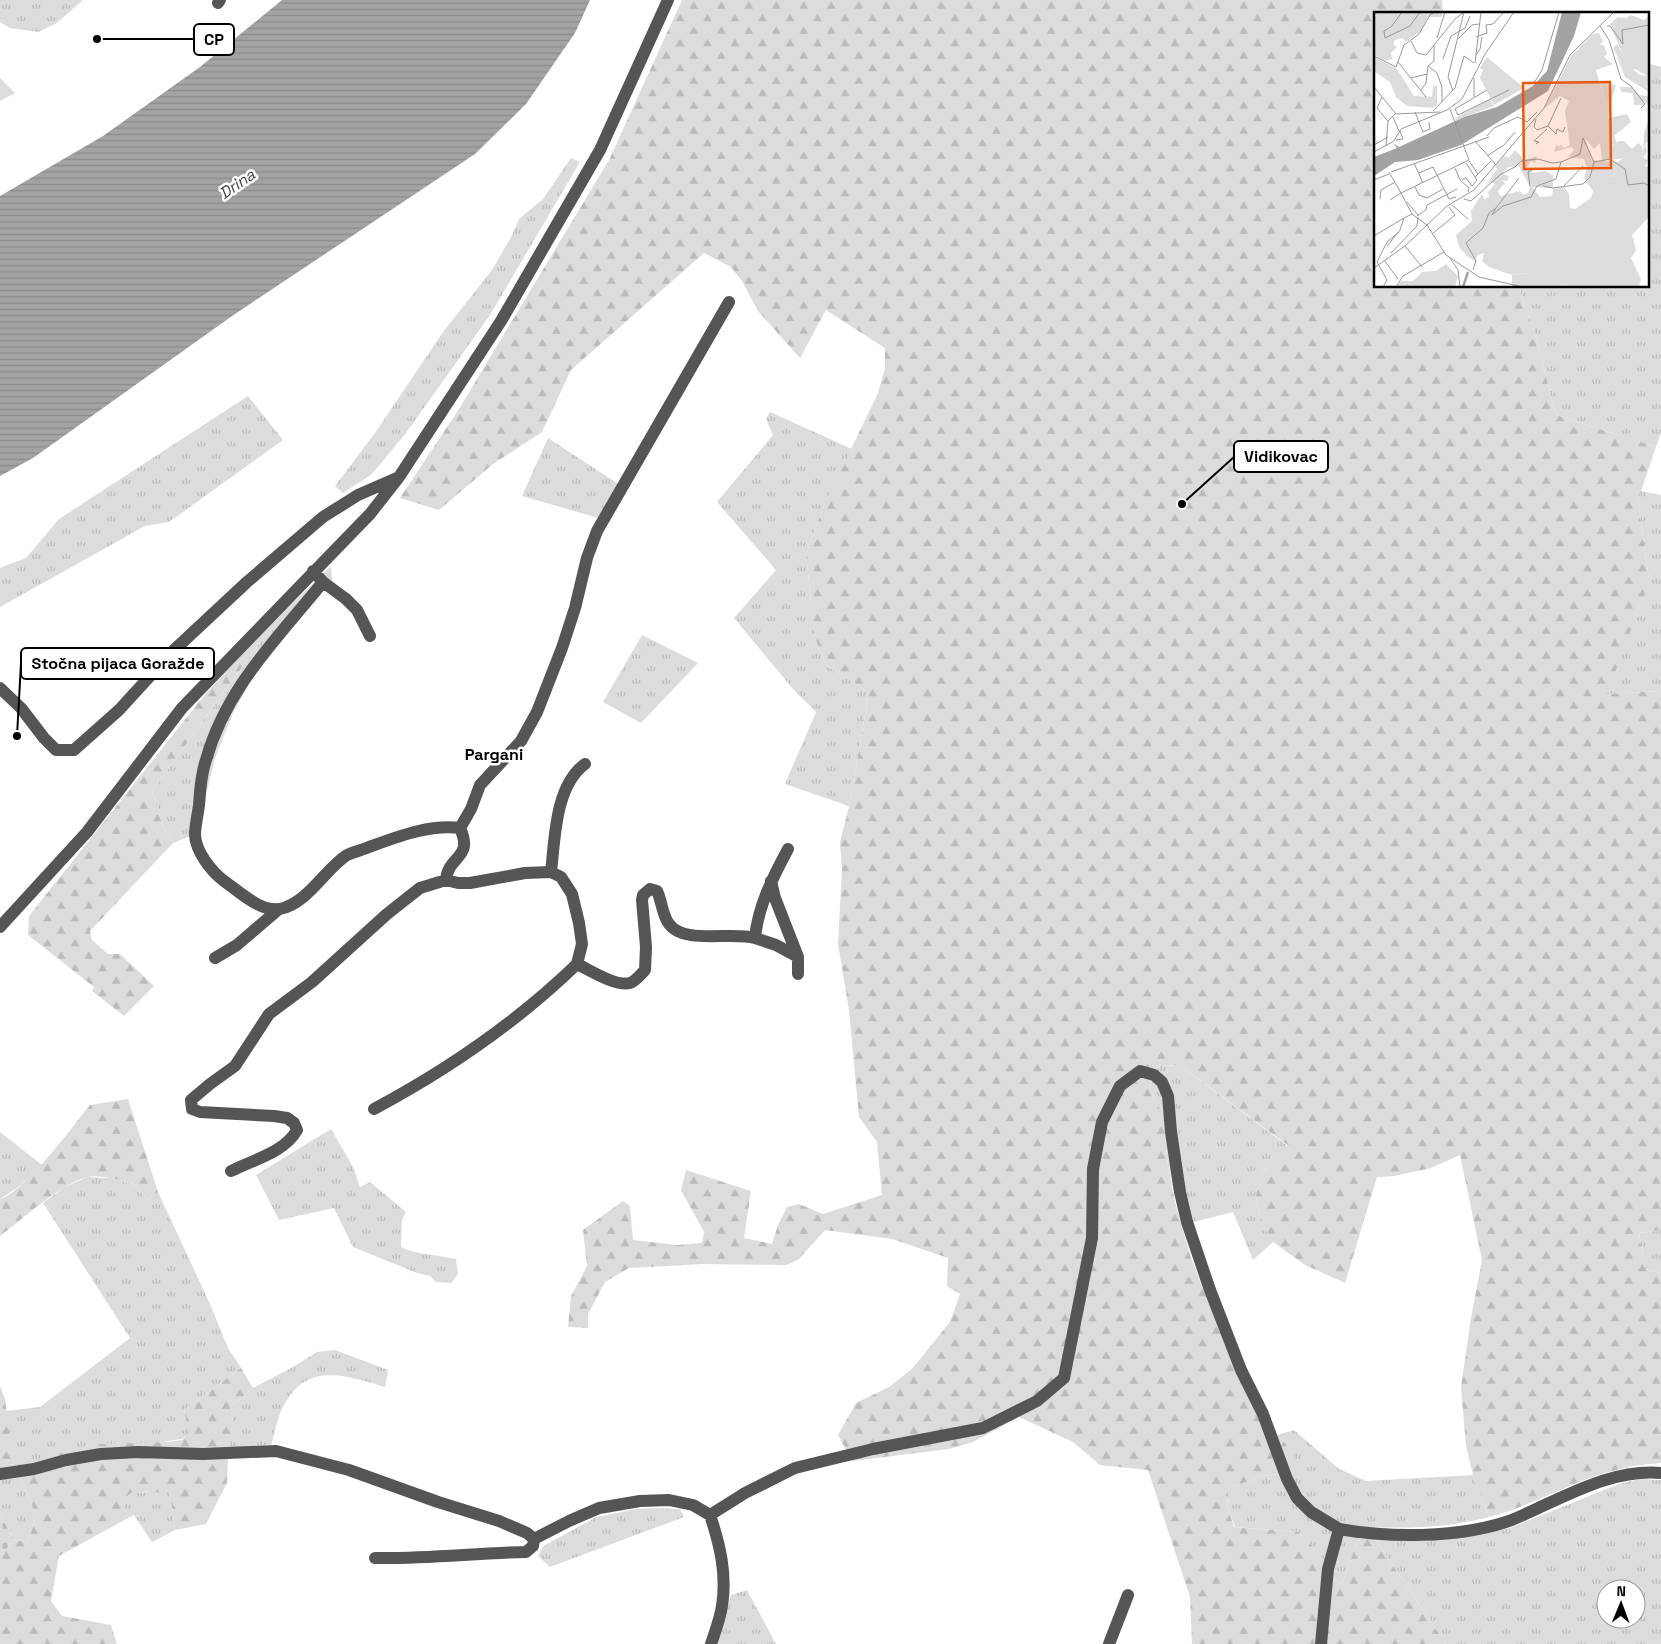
<svg xmlns="http://www.w3.org/2000/svg" width="1661" height="1644" font-family="'Space Grotesk',sans-serif">
<defs>
<pattern id="grass-tufts" width="24" height="20" patternUnits="userSpaceOnUse" patternTransform="scale(1.25)"><rect width="24" height="20" fill="#dcdcdc"/><path d="M3 7l-1-3M5 7V3M7 7l1-3M15 17l-1-3M17 17v-4M19 17l1-3" fill="none" stroke="#bbb"/></pattern>
<pattern id="forest-firs" width="22" height="20" patternUnits="userSpaceOnUse" patternTransform="scale(1.25)"><rect width="22" height="20" fill="#dcdcdc"/><path d="M5 1l3.5 6h-7zM16 11l3.5 6h-7z" fill="#bbb"/></pattern>
<pattern id="cemetery-stones" width="16" height="16" patternUnits="userSpaceOnUse" patternTransform="scale(1.25)"><rect width="16" height="16" fill="#dcdcdc"/><path d="M2 7V4a2 2 0 0 1 4 0v3zM10 15v-3a2 2 0 0 1 4 0v3z" fill="#bbb"/></pattern>
<pattern id="water-rules" width="6" height="5" patternUnits="userSpaceOnUse" patternTransform="scale(1.25)"><rect width="6" height="5" fill="#a3a3a3"/><path d="M0 2.5h6" fill="none" stroke="#8b8b8b"/></pattern>
</defs>
<rect width="100%" height="100%" fill="#fff"/>
<!-- grass -->
<path fill="url(#grass-tufts)" fill-rule="evenodd" d="M 0,0 L 83,0 L 57,23 L 38,32 L 10,28 L 0,22 Z
M 1647,63 L 1661,67 L 1661,432 L 1656,447 L 1556,415 L 1533,327 L 1524,305 L 1519,286 L 1647,286 Z
M 571,158 L 580,162 L 490,315 L 406,433 L 372,474 L 343,493 L 335,486 L 375,433 L 443,332 L 492,270 L 511,237 L 519,219 L 543,199 Z
M 248,396 L 283,440 L 169,522 L 145,526 L 0,607 L 0,568 L 26,558 L 59,519 Z
M 770,412 L 852,449 L 822,510 L 806,554 L 815,638 L 826,665 L 869,692 L 849,806 L 785,784 L 816,712 L 793,689 L 734,618 L 776,570 L 717,502 L 773,435 L 766,419 Z
M 548,438 L 626,489 L 609,521 L 522,496 Z
M 1641,491 L 1661,495 L 1661,691 L 1606,694 L 1649,580 L 1638,500 Z
M 331,566 L 332,580 L 255,673 L 233,713 L 215,758 L 207,791 L 201,832 L 173,843 L 162,824 L 152,791 L 267,633 L 264,631 Z
M 642,635 L 698,663 L 641,723 L 603,702 Z
M 1161,1065 L 1181,1066 L 1289,1147 L 1263,1172 L 1256,1195 L 1260,1220 L 1273,1242 L 1253,1260 L 1233,1212 L 1182,1225 L 1168,1166 L 1162,1112 L 1155,1103 L 1150,1087 L 1154,1073 Z
M 331,1129 L 353,1167 L 360,1187 L 370,1182 L 406,1212 L 402,1220 L 401,1247 C 417,1255 438,1255 456,1259 L 458,1274 L 451,1283 L 436,1282 L 430,1276 L 417,1273 L 353,1247 L 334,1208 L 279,1220 L 256,1175 Z
M 0,1132 L 42,1165 L 21,1185 L 0,1199 Z
M 87,1177 L 111,1178 L 136,1185 L 147,1200 L 158,1192 L 210,1304 L 228,1348 L 241,1368 L 184,1410 L 190,1433 L 182,1439 L 14,1464 L 37,1515 L 27,1543 L 14,1539 L 0,1515 L 0,1466 L 14,1464 L 6,1411 L 40,1407 L 130,1338 L 43,1203 L 63,1188 Z
M 1661,1230 L 1661,1273 L 1645,1269 L 1639,1233 Z
M 335,1350 L 388,1370 L 385,1387 C 345,1375 306,1361 283,1407 C 277,1418 275,1433 271,1445 L 229,1448 L 233,1420 L 230,1407 L 253,1388 L 293,1367 L 317,1352 Z
M 1294,1430 L 1339,1469 L 1366,1481 L 1473,1475 L 1489,1517 C 1443,1529 1406,1528 1359,1527 L 1358,1539 L 1342,1584 L 1320,1577 L 1313,1546 L 1298,1532 L 1235,1527 L 1227,1505 L 1229,1488 L 1263,1476 L 1292,1472 L 1285,1443 L 1277,1435 Z
M 1639,1479 L 1661,1480 L 1661,1644 L 1446,1644 L 1375,1539 L 1480,1534 L 1510,1528 L 1619,1484 ZM 1606,1589 L 1636,1589 L 1636,1619 L 1606,1619 Z
M 170,1491 L 175,1530 L 152,1542 L 134,1515 L 128,1518 L 120,1500 L 131,1493 Z
M 657,1508 L 680,1509 L 684,1517 L 550,1567 L 538,1556 L 543,1546 L 597,1517 L 636,1509 Z
M 747,1590 L 776,1644 L 716,1644 L 731,1595 Z"/>
<!-- forest -->
<path fill="url(#forest-firs)" d="M 682,0 L 1442,0 L 1443,14 L 1375,14 L 1375,286 L 1519,286 L 1524,305 L 1533,327 L 1556,415 L 1656,447 L 1638,500 L 1649,580 L 1607,694 L 1661,691 L 1661,1230 L 1639,1233 L 1645,1269 L 1661,1273 L 1661,1463 C 1624,1465 1591,1476 1558,1491 C 1535,1500 1513,1512 1489,1517 L 1473,1475 L 1466,1446 L 1461,1387 L 1471,1318 L 1482,1260 L 1460,1155 L 1431,1168 L 1394,1176 L 1377,1177 L 1345,1283 L 1305,1265 L 1273,1242 L 1260,1220 L 1256,1195 L 1263,1172 L 1289,1146 L 1181,1066 L 1161,1065 L 1154,1073 L 1150,1087 L 1155,1103 L 1162,1111 L 1168,1166 L 1175,1202 L 1190,1255 L 1234,1369 L 1258,1415 L 1285,1443 L 1294,1457 L 1297,1469 L 1292,1472 L 1263,1476 L 1229,1488 L 1227,1505 L 1234,1527 L 1298,1532 L 1313,1546 L 1320,1576 L 1342,1584 L 1358,1539 L 1375,1539 L 1446,1644 L 1192,1644 L 1190,1597 L 1148,1470 L 1100,1465 L 1073,1442 L 1019,1417 L 973,1442 L 949,1449 L 852,1461 L 838,1435 L 856,1403 L 889,1387 L 912,1369 L 950,1322 L 960,1294 L 947,1286 L 948,1258 L 892,1239 L 825,1230 L 798,1260 L 786,1265 L 703,1264 L 629,1268 L 605,1282 L 588,1314 L 588,1328 L 568,1327 L 571,1296 L 587,1266 L 583,1230 L 623,1201 L 630,1206 L 633,1240 L 678,1245 L 702,1243 L 704,1232 L 681,1190 L 686,1170 L 751,1191 L 744,1238 L 772,1244 L 778,1225 L 787,1207 L 799,1204 L 823,1214 L 882,1195 L 877,1142 L 859,1117 L 849,1010 L 838,944 L 842,869 L 840,843 L 849,806 L 869,692 L 826,665 L 815,638 L 806,554 L 822,510 L 878,393 L 885,368 L 885,348 L 826,310 L 800,358 L 758,311 L 742,281 L 731,267 L 704,253 L 571,370 L 542,432 L 493,464 L 439,510 L 400,498 L 459,409 L 609,160 Z
M 264,631 L 267,633 L 152,791 L 162,824 L 173,843 L 90,931 L 92,940 L 108,954 L 120,954 L 154,986 L 124,1016 L 92,991 L 94,987 L 28,935 L 29,916 L 207,692 Z
M 128,1099 L 158,1192 L 147,1200 L 136,1185 C 123,1181 101,1174 87,1177 C 62,1183 21,1220 0,1236 L 0,1199 C 25,1192 72,1127 90,1105 Z
M 241,1368 L 253,1388 L 230,1407 L 233,1420 L 228,1459 L 227,1483 L 206,1524 L 175,1530 L 170,1492 L 131,1493 L 121,1500 L 128,1518 L 59,1556 L 51,1601 L 62,1616 L 111,1625 L 117,1644 L 0,1644 L 0,1551 L 9,1548 L 14,1539 L 27,1543 L 37,1515 L 14,1464 L 0,1466 L 0,1386 L 5,1399 L 14,1464 L 101,1444 L 168,1442 L 182,1440 L 189,1433 L 184,1410 Z"/>
<!-- cemetery -->
<path fill="url(#cemetery-stones)" d="M 0,1515 L 14,1539 L 9,1548 L 0,1551 Z"/>
<!-- pitch -->
<path fill="#dcdcdc" d="M 0,78 L 15,93 L 0,101 Z"/>
<!-- water -->
<path fill="url(#water-rules)" d="M 282,0 L 590,0 L 575,33 L 526,104 L 475,154 L 232,316 L 33,458 L 0,476 L 0,196 L 103,136 L 200,67 Z"/>
<g fill="none" stroke-linecap="round" stroke-linejoin="round">
<!-- minor -->
<path stroke="#555" stroke-width="12" d="M 218,3 L 220,0
M 313,571 L 323,582 C 277,639 226,688 206,760 C 201,774 200,790 199,805 C 198,814 195,825 195,835 C 196,852 211,871 224,881 C 240,892 260,912 280,909 C 308,903 324,870 347,855 C 353,852 362,850 369,847 C 397,837 429,824 460,828 C 474,859 448,855 446,880
M 323,582 L 346,599 L 357,610 L 370,636
M 0,688 L 21,708 L 44,738 L 56,750 L 74,750 L 119,710 L 173,651 L 247,582 L 323,517 L 358,495 L 397,478
M 460,828 L 471,809 L 480,785 L 521,741 L 537,712 L 562,648 L 575,608 L 587,558 L 597,531 L 729,302
M 551,872 C 555,838 555,786 585,764
M 771,881 L 775,898 L 798,957 L 798,974
M 0,927 L 87,832 L 182,708 L 370,514 L 399,477 L 501,321 L 600,150 L 668,0
M 755,938 L 776,945 L 798,957
M 215,958 L 237,945 L 279,909
M 374,1109 C 447,1070 518,1021 577,964
M 231,1171 C 253,1160 285,1152 297,1130 L 294,1123 L 287,1118 L 274,1116 L 200,1112 L 192,1109 L 191,1100 L 210,1084 L 235,1066 L 269,1014 L 312,982 L 387,914 L 420,888 L 446,880 L 458,883 L 470,883 L 525,873 L 551,872 L 561,877 L 572,894 L 579,923 L 582,944 L 577,964 C 590,970 616,987 630,983 C 636,981 641,974 645,970 L 646,947 L 642,900 L 643,895 L 650,889 L 657,891 C 662,901 662,915 669,924 C 684,945 732,931 755,938 C 758,906 773,877 788,849
M 0,1474 L 34,1469 L 66,1460 L 101,1454 L 138,1452 L 203,1454 L 276,1451 L 349,1470 L 438,1502 L 499,1521 L 527,1533 L 534,1539 L 569,1521 L 599,1508 L 640,1501 L 669,1500 L 693,1505 L 710,1515 C 720,1545 727,1574 722,1606 C 720,1619 715,1632 711,1644
M 710,1515 L 745,1493 L 795,1468 L 873,1449 L 983,1428 L 1037,1401 L 1064,1378 L 1092,1238 L 1093,1169 L 1102,1122 L 1120,1086 L 1140,1071 L 1154,1075 L 1162,1082 L 1168,1096 L 1171,1132 L 1180,1192 L 1187,1222 L 1210,1290 L 1241,1370 L 1263,1414 L 1287,1479 L 1297,1498 L 1311,1512 L 1339,1529
M 375,1558 C 425,1559 476,1553 526,1552 L 533,1546 L 534,1539
M 1109,1644 L 1128,1595
M 1321,1644 L 1328,1569 L 1339,1529 C 1390,1538 1456,1538 1506,1522 C 1516,1519 1525,1514 1534,1510 C 1574,1492 1616,1469 1661,1473"/>
</g>
<g text-anchor="middle" dominant-baseline="central" stroke-width="5" stroke-linejoin="round" paint-order="stroke">
<!-- water labels -->
<g font-size="16" font-style="italic" fill="#444" stroke="#fff">
<text transform="translate(237 184) rotate(-35)">Drina</text>
</g>
<!-- neighbourhood labels -->
<g font-size="16" font-weight="bold" fill="#000" stroke="#fff">
<text x="494" y="754">Pargani</text>
</g>
</g>
<!-- overview -->
<g transform="translate(1374 12)">
<rect width="275" height="275" fill="#fff"/>
<path d="M 243,32 L 256,55 L 266,63 L 274,64 L 275,75 L 253,60 L 239,36 ZM 226,72 L 242,73 L 236,93 L 231,91 ZM 246,75 L 258,75 L 265,83 L 275,84 L 275,92 L 270,89 L 271,93 L 260,93 L 259,81 L 247,80 ZM 116,87 L 120,94 L 82,108 L 81,106 ZM 244,129 L 250,129 L 258,137 L 264,131 L 268,134 L 269,143 L 256,159 L 249,154 L 250,150 L 248,155 L 243,154 L 239,165 L 232,164 L 222,150 L 220,153 L 214,148 L 243,150 L 250,146 L 244,137 L 236,136 ZM 171,159 L 179,163 L 179,175 L 189,174 L 179,176 L 158,175 L 155,162 Z" fill="#dcdcdc"/>
<path d="M 0,0 L 70,0 L 67,5 L 54,5 L 47,19 L 32,30 L 28,26 L 21,28 L 19,32 L 23,35 L 17,41 L 18,47 L 11,49 L 0,43 ZM 257,3 L 270,8 L 275,3 L 275,65 L 261,57 L 256,59 L 236,12 L 244,5 L 252,6 ZM 225,21 L 229,29 L 226,33 L 230,33 L 233,42 L 230,45 L 239,52 L 222,58 L 231,91 L 236,93 L 234,106 L 253,102 L 257,110 L 240,124 L 243,131 L 236,134 L 247,138 L 251,146 L 228,149 L 226,131 L 220,137 L 211,126 L 218,147 L 215,150 L 222,150 L 236,165 L 240,164 L 241,154 L 248,154 L 251,149 L 250,154 L 256,159 L 263,146 L 269,143 L 270,121 L 275,106 L 275,129 L 271,132 L 273,140 L 269,145 L 274,148 L 271,154 L 275,155 L 275,205 L 258,223 L 262,238 L 257,246 L 267,267 L 265,275 L 197,275 L 186,272 L 169,254 L 157,261 L 138,263 L 115,255 L 108,249 L 110,241 L 104,243 L 101,249 L 93,244 L 85,235 L 82,223 L 98,209 L 97,199 L 108,182 L 110,187 L 115,185 L 114,180 L 121,172 L 117,170 L 112,174 L 123,157 L 121,154 L 130,144 L 135,146 L 141,138 L 151,148 L 163,144 L 161,151 L 157,149 L 153,155 L 160,162 L 156,162 L 159,168 L 157,173 L 166,185 L 178,184 L 179,177 L 190,175 L 195,182 L 196,196 L 201,197 L 217,186 L 219,179 L 210,166 L 213,156 L 210,147 L 194,145 L 200,138 L 197,135 L 180,140 L 182,133 L 187,135 L 186,132 L 190,136 L 196,133 L 191,99 L 195,89 L 186,84 L 170,97 L 197,44 L 219,22 ZM 145,154 L 156,175 L 154,181 L 150,183 L 145,179 L 126,184 L 124,179 L 131,171 L 128,168 L 133,169 L 135,165 L 128,161 L 134,155 ZM 242,42 L 254,61 L 271,71 L 275,80 L 251,65 ZM 0,45 L 23,57 L 40,84 L 58,85 L 59,74 L 63,73 L 63,93 L 59,96 L 33,94 L 22,85 L 16,70 L 0,59 ZM 72,252 L 84,264 L 81,275 L 23,275 L 27,269 L 39,269 L 48,260 L 62,259 Z" fill="#dcdcdc" fill-rule="evenodd"/>
<path d="M 189,237 L 176,261 L 188,270 L 186,272 L 197,275 L 138,274 L 138,263 L 157,261 Z" fill="#dcdcdc"/>
<path d="M 113,45 L 150,76 L 120,93 L 106,66 L 109,58 L 106,56 Z" fill="#dcdcdc"/>
<path d="M 188,0 L 207,0 L 200,24 L 174,79 L 87,133 L 44,148 L 21,150 L 0,164 L 0,145 L 23,136 L 19,131 L 25,135 L 90,105 L 123,95 L 159,74 L 173,59 Z" fill="#a3a3a3"/>
<path fill="none" stroke="#a3a3a3" stroke-width="2.5" d="M 89,275 L 94,260"/>
<path fill="none" stroke="#999" stroke-width="1" d="M 28,0 L 18,14 L 10,19 L 11,26 L 36,14 L 46,0M 226,14 L 235,28 L 247,67 L 257,74 L 271,92 L 267,96M 233,14 L 236,14 L 249,32 L 248,18 L 275,13M 102,25 L 113,21 L 112,13 L 119,12 L 130,0M 63,26 L 71,0M 84,27 L 98,13 L 105,12M 37,29 L 43,41 L 52,43 L 81,7 L 89,1M 60,33 L 60,49 L 54,54 L 63,61 L 68,75 L 68,90M 102,43 L 106,37 L 108,25M 0,44 L 22,55 L 30,33 L 45,22 L 56,3 L 61,0M 69,47 L 77,24 L 91,16 L 96,4M 24,50 L 52,85M 101,51 L 107,0M 37,66 L 53,62M 100,66 L 100,85M 160,71 L 168,58 L 185,0M 0,75 L 22,102M 47,78 L 52,71 L 54,54M 113,78 L 81,97 L 84,103 L 135,78M 79,79 L 74,65 L 90,0M 8,85 L 3,96 L 14,109M 59,99 L 81,76 L 90,44 L 100,51M 41,100 L 49,120 L 56,117 L 55,110M 19,105 L 25,119M 162,107 L 160,115 L 163,118 L 174,114 L 182,122 L 183,117 L 189,120 L 191,115M 174,114 L 187,86M 113,124 L 120,116 L 144,105 L 153,110 L 163,100M 22,128 L 29,127 L 26,119M 101,129 L 122,153M 162,132 L 165,130 L 160,129 L 173,117M 0,133 L 14,125M 12,134 L 14,109 L 21,102 L 66,100M 0,140 L 20,129 L 27,117 L 73,98 L 88,87 L 111,42 L 140,0M 113,144 L 130,133 L 141,120M 95,149 L 104,162M 187,150 L 206,142 L 209,126 L 220,150M 40,151 L 49,171M 81,156 L 86,168 L 95,176 L 94,180M 15,160 L 27,181 L 16,188M 17,160 L 115,125M 45,161 L 59,155 L 75,187 L 82,185M 101,165 L 117,149M 0,168 L 15,162M 88,168 L 92,166 L 98,174 L 103,168 L 92,151M 156,174 L 154,160 L 158,158M 169,174 L 179,176 L 209,172 L 216,165 L 220,150 L 236,147 L 251,157 L 254,173 L 270,171 L 275,174M 41,175 L 45,183 L 53,186 L 69,177M 189,175 L 209,154M 6,187 L 7,178 L 21,170M 90,187 L 97,189 L 127,162 L 141,155 L 147,149 L 164,147 L 178,151 L 187,150 L 182,167 L 163,174 L 157,185 L 129,194 L 118,203 L 122,196 L 115,201 L 109,216 L 92,231 L 102,249 L 99,258M 33,190 L 44,203M 78,193 L 94,207M 122,196 L 145,166M 43,204 L 52,198 L 53,193 L 83,177M 58,222 L 81,203 L 75,195M 0,224 L 30,206M 13,234 L 26,218 L 30,206 L 38,202M 31,234 L 48,255M 17,241 L 43,214 L 44,205M 76,246 L 84,258 L 86,275M 10,248 L 24,267M 0,256 L 31,234 L 53,213 L 38,202 L 27,181 L 95,148 L 76,97M 9,275 L 13,268 L 3,250 L 13,230 L 25,220M 22,275 L 29,264 L 70,240M 149,275 L 105,265 L 72,243 L 53,213 L 73,194 L 100,178 L 170,96 L 196,43 L 240,0"/>
<path fill="#e8590c" fill-opacity="0.15" stroke="#e8590c" stroke-width="2.5" d="M 236,70 L 237,156 L 150,157 L 149,71 Z"/>
<rect width="275" height="275" fill="none" stroke="#000" stroke-width="2.5"/>
</g>
<!-- callouts -->
<path fill="none" stroke="#000" stroke-width="2" d="M97 39L194 39M1182 504L1234 457M17 736L21 663"/>
<g fill="#000" stroke="#fff" stroke-width="2">
<circle cx="97" cy="39" r="5"/>
<circle cx="1182" cy="504" r="5"/>
<circle cx="17" cy="736" r="5"/>
</g>
<g fill="#fff" stroke="#000" stroke-width="2">
<rect x="194" y="24" width="40" height="31" rx="5"/>
<rect x="1234" y="441" width="94" height="31" rx="5"/>
<rect x="21" y="648" width="193" height="31" rx="5"/>
</g>
<g font-size="16" text-anchor="middle" font-weight="bold" fill="#000">
<text x="214" y="45">CP</text>
<text x="1281" y="462">Vidikovac</text>
<text x="118" y="669">Stočna pijaca Goražde</text>
</g>
<!-- north arrow -->
<g transform="translate(1621 1604) rotate(1)"><circle r="24" fill="#ffffff" stroke="#999999"/>
<path d="M0-4L9 19L0 12L-9 19Z" fill="#000000"/>
<text y="-8" font-size="14" font-weight="bold" text-anchor="middle" fill="#000000">N</text>
</g>
</svg>
